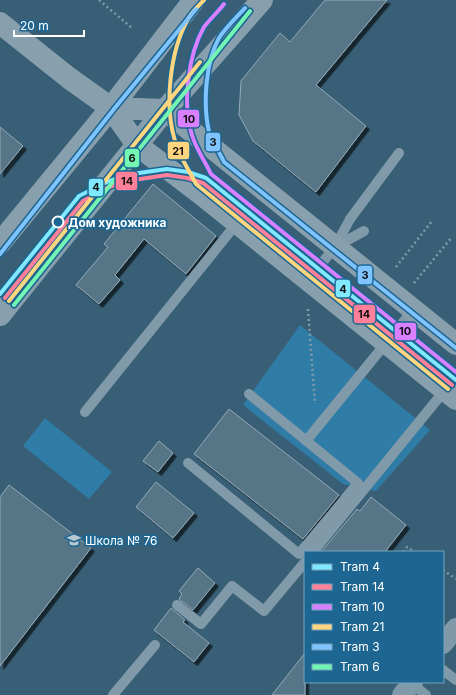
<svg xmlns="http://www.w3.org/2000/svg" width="456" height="695" font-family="Inter,sans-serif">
<defs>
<filter id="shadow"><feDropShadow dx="3.5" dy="3.5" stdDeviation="0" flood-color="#0009"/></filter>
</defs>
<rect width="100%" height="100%" fill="#385f76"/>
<!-- park -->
<path fill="#2f7ca6" d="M 300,325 L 430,430 L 376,491 L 343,484 L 243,405 Z
M 45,418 L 112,472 L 89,499 L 23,446 Z"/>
<!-- building -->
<path fill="#567587" stroke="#94aab7" filter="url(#shadow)" d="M 325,0 L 387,0 L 316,85 L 366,126 L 316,192 L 253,141 L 239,115 L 241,81 L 280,33 L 290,42 Z
M 0,127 L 23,146 L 0,174 Z
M 153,184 L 216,236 L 186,274 L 144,239 L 115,275 L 120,280 L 99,304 L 76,285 L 108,247 L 104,244 Z
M 229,409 L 339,495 L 303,539 L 194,454 Z
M 159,441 L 173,453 L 158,472 L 143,461 Z
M 156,482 L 194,513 L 173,538 L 136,507 Z
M 9,485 L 91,548 L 0,666 L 0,497 Z
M 371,497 L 406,525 L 385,552 L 321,552 L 357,509 L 360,511 Z
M 198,568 L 215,583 L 193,610 L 179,599 L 182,594 L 179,591 Z
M 171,608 L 185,620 L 183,622 L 209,643 L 194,662 L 154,630 Z
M 305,653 L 305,695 L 272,695 Z"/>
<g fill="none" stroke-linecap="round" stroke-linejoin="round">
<!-- path -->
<path stroke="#809aa9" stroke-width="2.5" stroke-dasharray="2 3" stroke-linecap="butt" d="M 99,0 L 132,28
M 396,267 L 432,221
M 414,283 L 452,237
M 308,309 L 315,404
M 403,552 L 407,547 L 415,552
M 443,570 L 456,579"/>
<!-- lane -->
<path stroke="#809aa9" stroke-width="10" d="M 364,231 L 335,247 L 350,219 L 399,153
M 308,280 L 335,247
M 85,412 L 237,223
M 306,441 L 413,310
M 188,463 L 299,554 L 358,483 L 249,394
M 313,552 L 445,390
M 177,605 L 201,624 L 232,586 L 264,611 L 305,562
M 443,670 L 456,680
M 412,684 L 426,695
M 113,695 L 155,645"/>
<!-- street -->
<path stroke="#809aa9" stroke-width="20" d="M 443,644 L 456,628
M 402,695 L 413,682"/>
<!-- secondary -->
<path stroke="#88a0ae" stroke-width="22" d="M 0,23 L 69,78 L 111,108 L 137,145 L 201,194 L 456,399
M 111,108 L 165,110 L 456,344
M 0,243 L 111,108 L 194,0
M 0,315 L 165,110 L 262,0"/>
<defs>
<path id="tram-1" d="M 0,294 L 79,196 L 107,182 L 125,175 L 167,169 L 188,172 L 206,178 L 456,380"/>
<path id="tram-2" d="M 5,298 L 83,201 L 109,187 L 127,181 L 167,175 L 187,178 L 203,183 L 452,385"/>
<path id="tram-3" d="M 224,4 C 218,12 210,19 204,27 C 188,55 182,105 192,135 C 196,149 205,161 211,174 L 456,372"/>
<path id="tram-4" d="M 204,0 C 198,6 192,12 188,19 C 170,51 164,105 175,141 C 179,156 189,170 196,184 L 448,389
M 9,301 L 200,62"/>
<path id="tram-5" d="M 245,8 C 237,17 226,27 219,38 C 205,63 203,105 209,132 C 212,142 220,153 224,162 L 456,348
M 0,254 L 114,109 L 196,9"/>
<path id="tram-6" d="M 14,305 L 250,11"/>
</defs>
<!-- tram-1 casing -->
<use href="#tram-1" stroke="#1d6691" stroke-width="7"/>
<!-- tram-2 casing -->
<use href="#tram-2" stroke="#1d6691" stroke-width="7"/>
<!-- tram-3 casing -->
<use href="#tram-3" stroke="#1d6691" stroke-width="7"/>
<!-- tram-4 casing -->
<use href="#tram-4" stroke="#1d6691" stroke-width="7"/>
<!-- tram-5 casing -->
<use href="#tram-5" stroke="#1d6691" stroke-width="7"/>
<!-- tram-6 casing -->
<use href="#tram-6" stroke="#1d6691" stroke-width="7"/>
<!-- tram-1 -->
<use href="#tram-1" stroke="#80e8ff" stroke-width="4"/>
<!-- tram-2 -->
<use href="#tram-2" stroke="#ff8098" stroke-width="4"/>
<!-- tram-3 -->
<use href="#tram-3" stroke="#d880ff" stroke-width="4"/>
<!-- tram-4 -->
<use href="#tram-4" stroke="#ffd580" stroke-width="4"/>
<!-- tram-5 -->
<use href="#tram-5" stroke="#80c4ff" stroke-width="4"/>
<!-- tram-6 -->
<use href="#tram-6" stroke="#73f6b3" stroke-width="4"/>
</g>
<!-- icons -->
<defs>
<symbol id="school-bare" viewBox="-9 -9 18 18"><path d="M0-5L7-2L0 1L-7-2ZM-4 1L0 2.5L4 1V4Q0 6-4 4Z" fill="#b9c7cf" stroke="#1d6691" stroke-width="2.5" paint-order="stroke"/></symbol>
</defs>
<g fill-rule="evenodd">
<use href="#school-bare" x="64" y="530" width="20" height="20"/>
</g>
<!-- markers -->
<circle fill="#1d6691" stroke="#fff" stroke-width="2" cx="58" cy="222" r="5.5"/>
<g text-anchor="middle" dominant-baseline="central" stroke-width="3.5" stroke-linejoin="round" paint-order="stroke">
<!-- stop labels -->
<g font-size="12" font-weight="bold" fill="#fff" stroke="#1d6691" text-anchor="start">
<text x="68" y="222">Дом художника</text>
</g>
<!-- poi labels -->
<g font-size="12" fill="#fff" stroke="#1d6691" text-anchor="start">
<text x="85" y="540">Школа № 76</text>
</g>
</g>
<g stroke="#1d6691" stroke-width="1.5">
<rect x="177" y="109" width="23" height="19" rx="4" fill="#d880ff"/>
<rect x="205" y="132" width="16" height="20" rx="4" fill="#80c4ff"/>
<rect x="167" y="141" width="23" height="19" rx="4" fill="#ffd580"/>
<rect x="124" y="148" width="16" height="20" rx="4" fill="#73f6b3"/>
<rect x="115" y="171" width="23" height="20" rx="4" fill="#ff8098"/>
<rect x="88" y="178" width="16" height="19" rx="4" fill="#80e8ff"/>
<rect x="357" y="265" width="16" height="20" rx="4" fill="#80c4ff"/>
<rect x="335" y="279" width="16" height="19" rx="4" fill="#80e8ff"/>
<rect x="353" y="304" width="23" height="20" rx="4" fill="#ff8098"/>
<rect x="394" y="322" width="23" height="19" rx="4" fill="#d880ff"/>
</g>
<g font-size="11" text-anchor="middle" font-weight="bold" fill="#111">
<text x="189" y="123">10</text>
<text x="213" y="146">3</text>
<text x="178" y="155">21</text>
<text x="132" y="162">6</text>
<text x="127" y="185">14</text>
<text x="96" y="191">4</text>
<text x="365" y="279">3</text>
<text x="343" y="293">4</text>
<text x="364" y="318">14</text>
<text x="405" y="335">10</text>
</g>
<!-- legend -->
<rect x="304" y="551" width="140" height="132" fill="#1d6691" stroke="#77a3bd"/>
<rect x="312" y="564" width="20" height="6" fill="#80e8ff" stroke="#77a3bd"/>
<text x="340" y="571" font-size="12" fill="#ffffff">Tram 4</text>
<rect x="312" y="584" width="20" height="6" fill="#ff8098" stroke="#77a3bd"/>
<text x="340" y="591" font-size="12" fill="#ffffff">Tram 14</text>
<rect x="312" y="604" width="20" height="6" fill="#d880ff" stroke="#77a3bd"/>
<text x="340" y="611" font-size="12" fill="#ffffff">Tram 10</text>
<rect x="312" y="624" width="20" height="6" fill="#ffd580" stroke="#77a3bd"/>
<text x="340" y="631" font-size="12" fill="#ffffff">Tram 21</text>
<rect x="312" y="644" width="20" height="6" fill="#80c4ff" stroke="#77a3bd"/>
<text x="340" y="651" font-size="12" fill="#ffffff">Tram 3</text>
<rect x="312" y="664" width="20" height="6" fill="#73f6b3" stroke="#77a3bd"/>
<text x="340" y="671" font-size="12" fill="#ffffff">Tram 6</text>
<!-- scale -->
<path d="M14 30v6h70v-6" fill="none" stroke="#ffffff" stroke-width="2"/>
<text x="20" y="30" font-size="12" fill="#ffffff" stroke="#1d6691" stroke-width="3" paint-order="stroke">20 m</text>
</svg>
